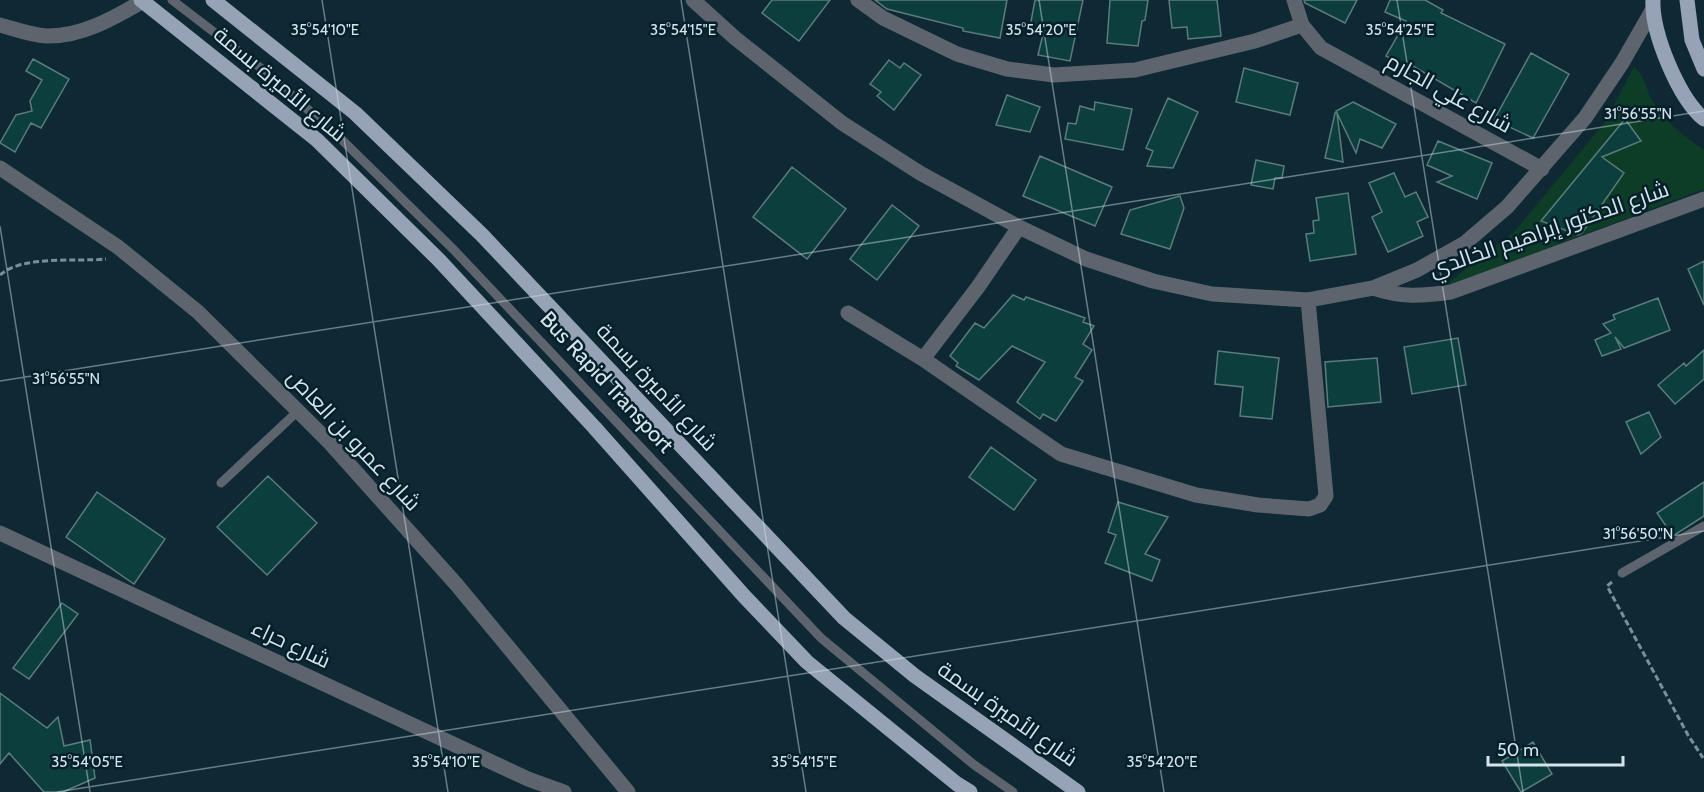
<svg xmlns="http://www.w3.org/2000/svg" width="1704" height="792" font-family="Cabin,Cairo,sans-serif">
<rect width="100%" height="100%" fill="#0f2934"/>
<!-- green -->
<path fill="#0e3d27" d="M 1634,67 C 1645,76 1646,89 1652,100 C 1664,122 1684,136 1704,150 L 1704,189 L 1440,289 L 1514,232 L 1605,122 Z"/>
<!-- building -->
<path fill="#0c3e3d" stroke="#5b7c7b" stroke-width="1.5" d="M 772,0 L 830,0 L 799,41 L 762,13 Z
M 875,0 L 1007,0 L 1000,38 L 963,31 L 963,28 L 887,9 Z
M 1035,0 L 1083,0 L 1070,61 L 1038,55 L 1044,30 L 1030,27 Z
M 1110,0 L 1148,0 L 1145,20 L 1142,21 L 1138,46 L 1107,43 Z
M 1169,0 L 1217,0 L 1221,36 L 1188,39 L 1187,27 L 1172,28 Z
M 1304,0 L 1357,0 L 1345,23 L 1305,3 Z
M 1390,0 L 1425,0 L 1443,10 L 1441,13 L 1505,44 L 1476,103 L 1413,66 L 1411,70 L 1386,56 L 1406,21 L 1385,12 Z
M 1531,53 L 1569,74 L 1533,138 L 1494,120 Z
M 33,59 L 69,79 L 41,128 L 31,123 L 15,152 L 0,143 L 16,115 L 32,111 L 30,101 L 42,80 L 26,71 Z
M 889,60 L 900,68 L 904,63 L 921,75 L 894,110 L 877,96 L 881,92 L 870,84 Z
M 1244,68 L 1298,83 L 1290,115 L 1236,102 Z
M 1007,95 L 1040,107 L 1030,132 L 996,125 Z
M 1168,98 L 1198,112 L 1173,168 L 1147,166 L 1153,151 L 1146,148 Z
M 1095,102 L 1132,109 L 1123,150 L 1065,139 L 1068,123 L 1076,124 L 1080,106 L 1094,110 Z
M 1353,102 L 1396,124 L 1382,148 L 1360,139 L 1356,153 L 1336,111 Z
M 1335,113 L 1337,113 L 1343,162 L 1325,158 Z
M 1625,119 L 1641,141 L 1602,157 L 1624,173 L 1582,233 L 1578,235 L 1541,221 Z
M 1438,141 L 1492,163 L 1477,199 L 1437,182 L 1452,176 L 1427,165 Z
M 1040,156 L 1112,187 L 1095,226 L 1023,196 Z
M 1256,160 L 1284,166 L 1282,178 L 1275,178 L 1273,189 L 1251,185 Z
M 792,167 L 846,209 L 807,259 L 753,217 Z
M 1394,173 L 1405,197 L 1416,192 L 1428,217 L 1417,222 L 1423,236 L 1388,252 L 1372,217 L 1382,212 L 1369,183 Z
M 1348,193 L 1356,254 L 1310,261 L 1306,234 L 1314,233 L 1313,221 L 1319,220 L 1316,198 Z
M 1180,196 L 1184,208 L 1170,249 L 1121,234 L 1130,210 Z
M 892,205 L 919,226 L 877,280 L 850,259 Z
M 1704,261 L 1704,305 L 1688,269 Z
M 1013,295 L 1024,300 L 1026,297 L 1085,318 L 1083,322 L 1094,326 L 1083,344 L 1092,350 L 1075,377 L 1083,381 L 1056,421 L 1043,414 L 1040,419 L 1017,402 L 1045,362 L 1012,346 L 979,380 L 956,366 L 958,363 L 950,356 L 975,323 L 984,328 Z
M 1658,298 L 1670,330 L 1624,348 L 1615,337 L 1621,349 L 1602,356 L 1595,340 L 1611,333 L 1603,324 L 1615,319 L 1613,315 Z
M 1458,338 L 1466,385 L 1412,394 L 1404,347 Z
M 1704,350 L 1704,379 L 1675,404 L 1658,385 L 1684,363 L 1686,366 Z
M 1218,351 L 1279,358 L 1272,419 L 1240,416 L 1243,387 L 1215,384 Z
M 1377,358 L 1381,402 L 1328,407 L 1325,362 Z
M 1649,412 L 1661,437 L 1641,454 L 1626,422 Z
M 991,447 L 1036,480 L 1014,510 L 969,477 Z
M 268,476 L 317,523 L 267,575 L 217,527 Z
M 1704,482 L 1704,516 L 1673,536 L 1657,513 Z
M 97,492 L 165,539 L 134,584 L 66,537 Z
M 1118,502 L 1168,517 L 1145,554 L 1160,560 L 1152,581 L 1105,563 L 1116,535 L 1108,532 Z
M 62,603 L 78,614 L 29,679 L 13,668 Z
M 0,693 L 47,728 L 58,717 L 64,746 L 90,740 L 95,778 L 63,792 L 44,792 L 9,753 L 0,764 Z
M 1533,742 L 1552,774 L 1521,792 L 1502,761 Z"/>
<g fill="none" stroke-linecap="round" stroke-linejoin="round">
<!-- path -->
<path stroke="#7b8f98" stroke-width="3" stroke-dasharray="6 3" stroke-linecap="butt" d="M 0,275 C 22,255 76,262 106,259
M 1612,582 L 1607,586 L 1688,735 L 1703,758"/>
<!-- service -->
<path stroke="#5e646e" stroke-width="9" d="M 172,0 L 262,69 L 338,136 L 454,250 L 821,638 L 973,764 L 1013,792
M 221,483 L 298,411
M 1622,573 L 1704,526"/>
<!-- minor -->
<path stroke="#5e646e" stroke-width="15" d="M 693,0 L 735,38 L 842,123 L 920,173 L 1019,227 L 1086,259 L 1153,281 L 1212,294 L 1308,300 L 1373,288 L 1417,270 L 1465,243 L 1507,207 L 1585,118 L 1622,63 L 1653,9
M 858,0 L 883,18 L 957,54 L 1007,69 L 1054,75 L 1135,70 L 1255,41 L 1302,25
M 1294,0 L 1302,25 L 1321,48 L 1542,169
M 0,25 C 15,29 31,35 46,36 C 81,37 114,18 143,1
M 0,168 L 118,247 L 198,312 L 298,411 L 330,443 L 456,584 L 628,792
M 1373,288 C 1402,298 1421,296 1451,292 L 1704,199
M 848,313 L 923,359 L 1061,454 L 1196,495 L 1258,505 L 1309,509 L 1320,505 L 1326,496 L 1308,300
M 923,359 L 978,287 L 1019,227
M 0,533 L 528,779 L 564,792"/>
<!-- primary -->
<path stroke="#96a2b6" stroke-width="15" d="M 141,0 L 317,140 L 438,259 L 594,427 L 744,596 L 807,662 L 957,784 L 970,792
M 213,0 L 355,113 L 482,235 L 844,618 L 915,676 L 1078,792
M 1653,0 C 1651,32 1679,99 1704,119
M 1687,0 L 1692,40 L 1704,69"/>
</g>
<!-- ticks -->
<path fill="none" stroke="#d4e4eb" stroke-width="1.5" stroke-opacity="0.45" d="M 322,0 L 448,792M 681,0 L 806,792M 1039,0 L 1164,792M 1397,0 L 1523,792M 0,226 L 90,792M 0,381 L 1704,111M 57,792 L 1704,531"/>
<g text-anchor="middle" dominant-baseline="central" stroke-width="5" stroke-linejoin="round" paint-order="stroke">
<!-- street labels -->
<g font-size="22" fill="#d4e4eb" stroke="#05202a">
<text transform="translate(280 84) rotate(40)">شارع الأميرة بسمة</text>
<text transform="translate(1449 93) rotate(29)">شارع علي الجارم</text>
<text transform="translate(1549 229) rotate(-19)">شارع الدكتور إبراهيم الخالدي</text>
<text transform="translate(607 382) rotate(47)">Bus Rapid Transport</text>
<text transform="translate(657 387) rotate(47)">شارع الأميرة بسمة</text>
<text transform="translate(354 440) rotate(47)">شارع عمرو بن العاص</text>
<text transform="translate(291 644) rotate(25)">شارع حراء</text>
<text transform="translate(1008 714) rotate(35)">شارع الأميرة بسمة</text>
</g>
</g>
<g font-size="15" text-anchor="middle" fill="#d4e4eb" stroke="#05202a" stroke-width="5" stroke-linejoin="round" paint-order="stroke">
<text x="325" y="35">35°54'10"E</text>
<text x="683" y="35">35°54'15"E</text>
<text x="1041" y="35">35°54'20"E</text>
<text x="1400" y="35">35°54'25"E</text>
<text x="1638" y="119">31°56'55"N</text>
<text x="66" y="384">31°56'55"N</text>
<text x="1638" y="539">31°56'50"N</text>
<text x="87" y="767">35°54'05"E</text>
<text x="446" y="767">35°54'10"E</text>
<text x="804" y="767">35°54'15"E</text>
<text x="1162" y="767">35°54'20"E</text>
</g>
<!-- scale -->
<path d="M1488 756v9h135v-9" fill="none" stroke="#d4e4eb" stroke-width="3"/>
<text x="1497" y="756" font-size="18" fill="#d4e4eb" stroke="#05202a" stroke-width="4.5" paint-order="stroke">50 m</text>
</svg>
